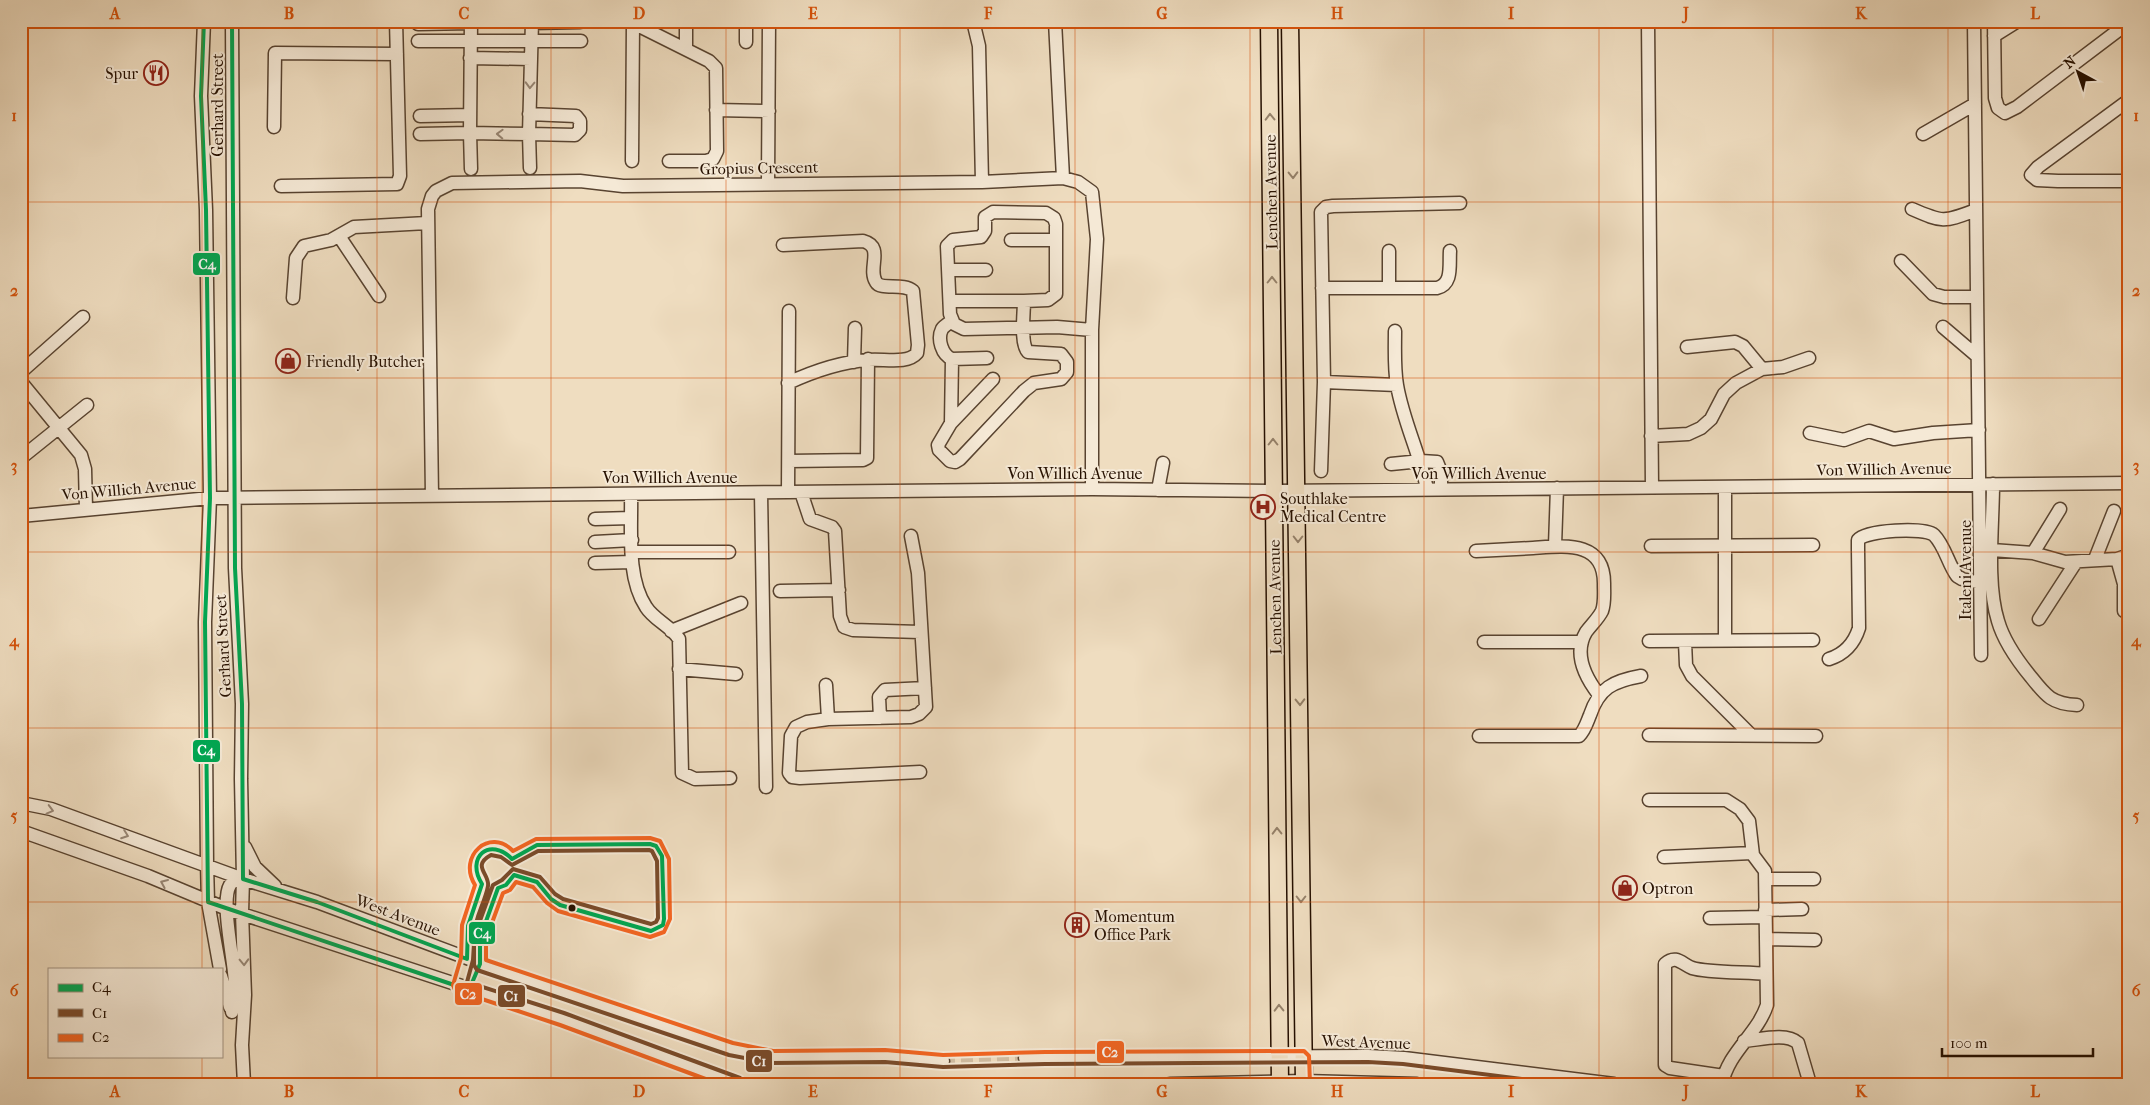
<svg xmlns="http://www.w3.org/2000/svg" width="2150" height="1105" font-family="'IM FELL French Canon',serif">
<rect width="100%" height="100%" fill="#efddc0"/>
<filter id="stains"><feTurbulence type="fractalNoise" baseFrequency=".004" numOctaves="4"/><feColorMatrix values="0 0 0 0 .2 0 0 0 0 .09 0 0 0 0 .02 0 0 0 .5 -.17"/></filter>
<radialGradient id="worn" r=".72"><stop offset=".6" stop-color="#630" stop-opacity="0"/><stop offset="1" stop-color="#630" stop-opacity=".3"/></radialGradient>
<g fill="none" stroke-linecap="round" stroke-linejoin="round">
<!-- minor-tunnel -->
<path stroke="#d1bea3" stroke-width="12" stroke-dasharray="12 6" stroke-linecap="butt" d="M 943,1061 L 1025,1058"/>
<defs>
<path id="minor" d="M 204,21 L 201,96 L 206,210 L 210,498 L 205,622 L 207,864 L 208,902 L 220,969
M 232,21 L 235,568 L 242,704 L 241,779 L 243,879 L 242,913 L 245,995 L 242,1045 L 244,1084
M 471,21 L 470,133 L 529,134 L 532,21
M 746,21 L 746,42
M 973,21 L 979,46 L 982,182
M 1055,21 L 1063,178
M 1648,21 L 1652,487
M 1974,21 C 1976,232 1980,443 1981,655
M 1994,21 L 1995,98 L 1998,108 L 2005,113 L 2017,107 L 2124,26
M 532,23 L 580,22
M 633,23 L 709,61 L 716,68 L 717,151 L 713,159 L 706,161 L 669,161
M 418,24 L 471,23
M 1994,36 L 2018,21
M 418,41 L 581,41
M 686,48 L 686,21
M 470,58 L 531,59
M 2129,100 L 2038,167 L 2031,175 L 2037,180 L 2058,181 L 2129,181
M 716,110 L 769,111
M 529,114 L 576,116 L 580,121 L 580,130 L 575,135 L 529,134 L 530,168
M 420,116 L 470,115
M 274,127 L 275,53 L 397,54
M 420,134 L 470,133 L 471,169
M 1923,134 L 1975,104
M 632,161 L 633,21
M 768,183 L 769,21
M 281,186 L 397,184 L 400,176 L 396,21
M 1912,209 C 1944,223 1944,222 1976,210
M 339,236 L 379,296
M 1011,240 L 1056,240
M 783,245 L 863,241 C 885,247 867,268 876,282 C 881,291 903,282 913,291 L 918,345 L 917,353 C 907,365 882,358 868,360 C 839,362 814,371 788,383
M 1901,261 L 1933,294 L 1944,297 L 1977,297
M 948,270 L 986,270
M 1322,288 L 1437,288 C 1453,284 1449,266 1450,251
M 1389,288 L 1389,251
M 293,298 L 296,258 L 304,246 L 331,240 L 354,227 L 427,223
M 950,301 L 1024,301
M 1943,327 L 1977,356
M 1395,331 C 1395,349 1394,368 1397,385 C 1403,421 1420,454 1427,489
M 1687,347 L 1735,342 L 1743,346 L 1762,369
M 987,358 L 952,359 L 951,423 L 938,445 L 939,450 L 950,461 L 955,462 L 960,459 L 1024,391 L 1034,383 L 1061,379 L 1067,372 L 1067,362 L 1061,354 L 1028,352 C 1020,344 1024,313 1024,301 L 1048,300 L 1056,294 L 1056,224 L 1054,218 L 1046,213 L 993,212 L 985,217 L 985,231 L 981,237 L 953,240 L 947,246 L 950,314 L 954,324 L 964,329 L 1057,327 L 1092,330
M 952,359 C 942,355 937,339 942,329 C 944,326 949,323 952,321
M 854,362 L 855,328
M 21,372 L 83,317
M 21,382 L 81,455 L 85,469 L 86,509
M 1324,382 L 1397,385
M 951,423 L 993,379
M 1810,433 L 1844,440 L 1869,431 L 1894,439 L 1933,433 L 1979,430
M 1651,436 L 1688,434 L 1701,428 L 1711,419 L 1724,394 L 1736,383 L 1762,369 L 1783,367 L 1809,358
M 21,458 L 87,405
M 789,461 L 863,460 L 867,458 L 868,359
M 1391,464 L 1421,461 L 1437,462 L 1441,472 L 1441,489
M 1321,471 L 1324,382 L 1321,212 L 1326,207 L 1333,206 L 1460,203
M 1993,484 C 1993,525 1986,583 1998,621 C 2004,642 2017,660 2031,677 C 2046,696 2052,704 2077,705
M 1725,487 L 1725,640
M 1158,490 L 1163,463
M 788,492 L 789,311
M 801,492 L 810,519 L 832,527 L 835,531 L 840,616 L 844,627 L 853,630 L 920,632
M 761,493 L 766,787
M 631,494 C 632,529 626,577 646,607 C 654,620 671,626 679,639 L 682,773 L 695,779 L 730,778
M 432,496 L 428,209 L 432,196 L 436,191 L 452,183 L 580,181 L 623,186 L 982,182 L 1063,178 L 1078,182 L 1092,192 L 1097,239 L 1092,330 L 1092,489
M 21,516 L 210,498 L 1092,489 L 1274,491 L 2129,483
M 595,519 L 631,518
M 911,536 L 918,573 L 926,707 L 919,714 L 911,717 L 828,719 L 807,722 L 796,727 L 791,736 L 789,773 L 792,777 L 800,778 L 920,772
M 595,542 L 632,540
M 1555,546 L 1557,488
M 1651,546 L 1813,545
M 1992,550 L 2033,553 L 2065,562 L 2117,559 L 2129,555
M 1476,551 C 1495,550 1514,549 1533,548 C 1564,546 1605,540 1604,585 C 1604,593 1605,603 1602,611 C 1598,619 1591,625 1586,632 C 1573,654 1585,677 1599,695
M 633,552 L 729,552
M 2033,553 L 2060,509
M 2095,559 L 2114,511
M 2117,559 L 2124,584 L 2124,611
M 595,563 L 632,562
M 780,591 L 839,590
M 2039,619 L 2076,562
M 671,631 L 741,603
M 1649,641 L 1813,640
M 1484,642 L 1582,642
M 1685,642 L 1686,665 L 1692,676 L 1751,735
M 1829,659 C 1845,654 1854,644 1859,628 L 1858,549 L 1858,540 C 1866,530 1924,527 1934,535 C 1945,546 1948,564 1957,576 L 1962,579 L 1981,583
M 679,669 L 736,674
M 826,685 L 828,719
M 880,718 L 879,697 L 885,690 L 925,688
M 1649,735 L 1816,736
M 1479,736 L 1579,736 C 1585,730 1587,722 1590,715 C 1599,688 1613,681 1641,676
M 1649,800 L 1726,800 L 1740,809 L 1749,821 L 1753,855 L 1765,871 L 1767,1005 C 1757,1035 1728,1052 1722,1084
M 21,803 L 51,809 L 243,879 L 317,902 L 523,979 L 731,1049 L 772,1057 L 885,1056 L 943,1061
M 21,831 L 148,876 L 227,909 L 562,1019 L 738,1084
M 245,847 L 255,867 L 275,886
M 1664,857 L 1752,853
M 1766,879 L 1814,879
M 1765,910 L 1802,909
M 1710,918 L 1765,917
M 1766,939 L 1815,940
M 221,976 L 230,1007
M 232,1012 C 233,1003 235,994 235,985 C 235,963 220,902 230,885 C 233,880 238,880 243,879
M 1744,1041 C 1759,1040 1786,1032 1798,1043 L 1810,1084
M 1025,1058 L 1368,1056 L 1404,1058 L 1614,1084
M 1724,1076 L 1670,1068 L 1665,1065 L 1665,964 C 1676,954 1682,964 1692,968 C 1708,973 1748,972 1766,974
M 1170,1084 L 1304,1081 L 1417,1084"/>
<path id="major" d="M 1269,21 L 1280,1084
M 1290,21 L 1304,1084"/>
</defs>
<!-- minor casing -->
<use href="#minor" stroke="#584330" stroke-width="15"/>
<!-- major casing -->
<use href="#major" stroke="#261000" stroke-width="19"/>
<!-- minor -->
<use href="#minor" stroke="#f5e9d6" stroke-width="12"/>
<!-- major -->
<use href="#major" stroke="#efddc0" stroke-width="16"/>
<defs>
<path id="bus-1" d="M 204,21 L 201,96 L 206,210 L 210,498 L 205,622 L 208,902 L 469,990 L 480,964 L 480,938 L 498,888 L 506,885 L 514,875 L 537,882 L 551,899 L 560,905 L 651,931 L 663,925 L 664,919 L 662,856 L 656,846 L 650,844 L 537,845 L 512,859 C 490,836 465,857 482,884 L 468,926 L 467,959 L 317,902 L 243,879 L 242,704 L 235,568 L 232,21"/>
<path id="bus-2" d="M 649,850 L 652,851 L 657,861 L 658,918 L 656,922 L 651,924 L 563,899 L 555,894 L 540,877 L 513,869 L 502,880 L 493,885 L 474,937 C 474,918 485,903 488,886 C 490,874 471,866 491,855 L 501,857 L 512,865 L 538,851 Z
M 740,1078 L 564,1013 L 467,982 L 473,960 L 474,943 L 474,965 L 477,970 L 729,1055 L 771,1063 L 885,1062 L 943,1067 L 1045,1064 L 1368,1062 L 1403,1064 L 1561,1084"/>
<path id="bus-3" d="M 719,1084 L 560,1025 L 455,990 L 453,985 L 461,958 L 462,925 L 475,885 C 457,856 490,827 513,851 L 536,839 L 650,838 L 660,841 L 669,859 L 670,919 L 664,932 L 650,937 L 558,911 L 547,903 L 533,887 L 516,882 L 510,890 L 503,893 L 486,939 L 486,960 L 733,1043 L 773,1051 L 885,1050 L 943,1055 L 1045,1052 L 1304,1051 L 1309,1056 L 1310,1084"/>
</defs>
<!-- bus-1 casing -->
<use href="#bus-1" stroke="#f5e9d6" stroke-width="8"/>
<!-- bus-2 casing -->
<use href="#bus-2" stroke="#f5e9d6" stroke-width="8"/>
<!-- bus-3 casing -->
<use href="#bus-3" stroke="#f5e9d6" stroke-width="8"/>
<!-- bus-1 -->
<use href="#bus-1" stroke="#00a651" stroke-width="4"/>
<!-- bus-2 -->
<use href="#bus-2" stroke="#7a4b2a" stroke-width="4"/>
<!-- bus-3 -->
<use href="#bus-3" stroke="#f26522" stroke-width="4"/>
</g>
<!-- one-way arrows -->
<defs><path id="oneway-chevron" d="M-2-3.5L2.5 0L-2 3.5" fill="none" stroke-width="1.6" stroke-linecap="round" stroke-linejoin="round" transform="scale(1.25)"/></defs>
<g stroke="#988776">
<use href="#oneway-chevron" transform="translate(530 85) rotate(92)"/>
<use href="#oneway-chevron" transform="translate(500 134) rotate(-178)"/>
<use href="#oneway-chevron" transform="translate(50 810) rotate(15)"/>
<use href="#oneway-chevron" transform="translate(125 835) rotate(20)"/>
<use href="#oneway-chevron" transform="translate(164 883) rotate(-157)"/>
<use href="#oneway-chevron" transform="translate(244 962) rotate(88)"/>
</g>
<g stroke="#95816a">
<use href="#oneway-chevron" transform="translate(1270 117) rotate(-91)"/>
<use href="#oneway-chevron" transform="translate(1293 175) rotate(89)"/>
<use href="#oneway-chevron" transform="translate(1272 280) rotate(-90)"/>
<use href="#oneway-chevron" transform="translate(1273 442) rotate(-90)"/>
<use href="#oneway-chevron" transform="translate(1298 539) rotate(90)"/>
<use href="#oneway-chevron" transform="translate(1300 702) rotate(89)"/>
<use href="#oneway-chevron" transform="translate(1277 831) rotate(-91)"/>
<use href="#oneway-chevron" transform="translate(1301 899) rotate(90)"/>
<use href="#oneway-chevron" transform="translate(1279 1008) rotate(-91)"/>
</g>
<!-- grid -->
<path fill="none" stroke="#d5520b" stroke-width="1" stroke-opacity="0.55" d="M 202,21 L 202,969M 377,21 L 377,1084M 551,21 L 551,1084M 726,21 L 726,1084M 900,21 L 900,1084M 1075,21 L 1075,1084M 1250,21 L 1250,1084M 1424,21 L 1424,1084M 1599,21 L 1599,1084M 1773,21 L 1773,1084M 1948,21 L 1948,1084M 21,202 L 2129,202M 21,378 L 2129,378M 21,552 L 2129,552M 21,728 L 2129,728M 21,902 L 2129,902M 202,1056 L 202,1084"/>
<!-- icons -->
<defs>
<symbol id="restaurant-ring" viewBox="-11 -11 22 22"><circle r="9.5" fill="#f5e9d6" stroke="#8f2418" stroke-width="1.5"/><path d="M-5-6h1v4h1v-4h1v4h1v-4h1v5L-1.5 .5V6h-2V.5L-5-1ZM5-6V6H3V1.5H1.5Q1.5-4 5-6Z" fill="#8f2418"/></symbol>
<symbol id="shop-ring" viewBox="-11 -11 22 22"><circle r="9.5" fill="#f5e9d6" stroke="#8f2418" stroke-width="1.5"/><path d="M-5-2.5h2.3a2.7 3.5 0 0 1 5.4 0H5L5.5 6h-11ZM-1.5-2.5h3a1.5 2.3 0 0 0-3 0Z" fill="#8f2418"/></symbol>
<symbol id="hospital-ring" viewBox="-11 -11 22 22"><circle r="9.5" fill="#f5e9d6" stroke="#8f2418" stroke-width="1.5"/><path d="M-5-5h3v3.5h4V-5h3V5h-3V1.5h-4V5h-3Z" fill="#8f2418"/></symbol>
<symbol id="building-ring" viewBox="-11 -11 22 22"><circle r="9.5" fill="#f5e9d6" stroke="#8f2418" stroke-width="1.5"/><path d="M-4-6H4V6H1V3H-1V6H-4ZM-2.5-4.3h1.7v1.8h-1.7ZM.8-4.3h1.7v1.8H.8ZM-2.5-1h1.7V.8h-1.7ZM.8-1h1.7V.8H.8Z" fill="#8f2418"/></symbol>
</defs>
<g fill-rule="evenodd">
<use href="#restaurant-ring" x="142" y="59" width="28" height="28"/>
<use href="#shop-ring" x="274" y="347" width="28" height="28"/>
<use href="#hospital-ring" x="1249" y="493" width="28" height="28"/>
<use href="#shop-ring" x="1611" y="874" width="28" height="28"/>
<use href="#building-ring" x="1063" y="911" width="28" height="28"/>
</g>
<!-- markers -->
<circle fill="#261000" stroke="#f5e9d6" stroke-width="2" cx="572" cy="908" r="4.5"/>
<g text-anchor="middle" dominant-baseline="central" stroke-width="4" stroke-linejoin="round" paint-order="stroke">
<!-- poi labels -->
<g font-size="16" fill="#261000" stroke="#f5e9d6" text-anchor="start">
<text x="138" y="73" text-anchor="end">Spur</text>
<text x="306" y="361">Friendly Butcher</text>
<text x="1280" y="498">Southlake<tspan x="1280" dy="18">Medical Centre</tspan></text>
<text x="1642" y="888">Optron</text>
<text x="1094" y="916">Momentum<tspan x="1094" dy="18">Office Park</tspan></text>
</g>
<!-- street labels -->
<g font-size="16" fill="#261000" stroke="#f5e9d6">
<text transform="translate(217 105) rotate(-90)">Gerhard Street</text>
<text transform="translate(759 168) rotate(-1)">Gropius Crescent</text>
<text transform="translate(1271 192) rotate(-91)">Lenchen Avenue</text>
<text transform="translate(1884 469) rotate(-1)">Von Willich Avenue</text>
<text x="1075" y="473">Von Willich Avenue</text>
<text x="1479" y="473">Von Willich Avenue</text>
<text x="670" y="477">Von Willich Avenue</text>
<text transform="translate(129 489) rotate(-5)">Von Willich Avenue</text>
<text transform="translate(1965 570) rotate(-90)">Italeni Avenue</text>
<text transform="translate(1275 597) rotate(-91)">Lenchen Avenue</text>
<text transform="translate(223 646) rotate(-93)">Gerhard Street</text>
<text transform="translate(398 915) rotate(21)">West Avenue</text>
<text transform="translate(1366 1042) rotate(2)">West Avenue</text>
</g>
</g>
<g stroke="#f5e9d6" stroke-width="2">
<rect x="192" y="252" width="29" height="24" rx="5" fill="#00a651"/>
<rect x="192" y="739" width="29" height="24" rx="5" fill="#00a651"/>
<rect x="468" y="921" width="28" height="24" rx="5" fill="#00a651"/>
<rect x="454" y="982" width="29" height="24" rx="5" fill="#f26522"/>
<rect x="497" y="984" width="29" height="24" rx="5" fill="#7a4b2a"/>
<rect x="1096" y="1040" width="29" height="24" rx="5" fill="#f26522"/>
<rect x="745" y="1049" width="28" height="24" rx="5" fill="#7a4b2a"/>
</g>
<g font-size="14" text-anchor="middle" font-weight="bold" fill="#fff">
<text x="207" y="269">C4</text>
<text x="206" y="755">C4</text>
<text x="482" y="938">C4</text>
<text x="468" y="999">C2</text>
<text x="511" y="1001">C1</text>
<text x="1110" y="1057">C2</text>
<text x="759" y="1066">C1</text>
</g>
<!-- margin -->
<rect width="2150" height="1105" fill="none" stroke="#efddc0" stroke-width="55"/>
<!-- legend -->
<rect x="48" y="968" width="175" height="90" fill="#f5e9d6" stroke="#a29280"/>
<rect x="58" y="984" width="25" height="8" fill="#00a651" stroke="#a29280"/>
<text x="92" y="992" font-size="15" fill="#261000">C4</text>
<rect x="58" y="1009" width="25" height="8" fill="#7a4b2a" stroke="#a29280"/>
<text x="92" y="1018" font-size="15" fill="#261000">C1</text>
<rect x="58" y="1034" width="25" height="8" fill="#f26522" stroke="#a29280"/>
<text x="92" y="1042" font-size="15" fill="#261000">C2</text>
<!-- north arrow -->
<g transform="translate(2078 72) rotate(320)" stroke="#f5e9d6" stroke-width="4" paint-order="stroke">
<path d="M0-4L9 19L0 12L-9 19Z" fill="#261000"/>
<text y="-8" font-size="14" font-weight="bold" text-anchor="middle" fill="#261000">N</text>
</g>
<!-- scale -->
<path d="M1942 1048v8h151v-8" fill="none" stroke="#261000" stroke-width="2.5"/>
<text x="1950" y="1048" font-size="15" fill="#261000" stroke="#f5e9d6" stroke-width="4" paint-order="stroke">100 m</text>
<rect x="28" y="28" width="2094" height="1050" fill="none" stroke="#d5520b" stroke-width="2"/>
<g font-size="16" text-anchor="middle" font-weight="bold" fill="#d5520b">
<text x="115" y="19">A</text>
<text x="289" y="19">B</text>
<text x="464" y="19">C</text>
<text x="639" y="19">D</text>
<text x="813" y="19">E</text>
<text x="988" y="19">F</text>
<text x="1162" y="19">G</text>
<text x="1337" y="19">H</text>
<text x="1511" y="19">I</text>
<text x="1686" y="19">J</text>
<text x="1861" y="19">K</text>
<text x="2035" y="19">L</text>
<text x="14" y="121">1</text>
<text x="2136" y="121">1</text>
<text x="14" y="296">2</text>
<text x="2136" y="296">2</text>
<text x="14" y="471">3</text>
<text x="2136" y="471">3</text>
<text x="14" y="646">4</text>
<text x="2136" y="646">4</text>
<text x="14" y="821">5</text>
<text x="2136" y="821">5</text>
<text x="14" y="996">6</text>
<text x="2136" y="996">6</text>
<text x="115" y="1097">A</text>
<text x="289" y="1097">B</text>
<text x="464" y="1097">C</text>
<text x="639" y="1097">D</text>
<text x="813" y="1097">E</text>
<text x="988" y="1097">F</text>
<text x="1162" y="1097">G</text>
<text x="1337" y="1097">H</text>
<text x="1511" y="1097">I</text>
<text x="1686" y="1097">J</text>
<text x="1861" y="1097">K</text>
<text x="2035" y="1097">L</text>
</g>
<rect width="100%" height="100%" filter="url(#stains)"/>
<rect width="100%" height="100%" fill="url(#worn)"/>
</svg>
